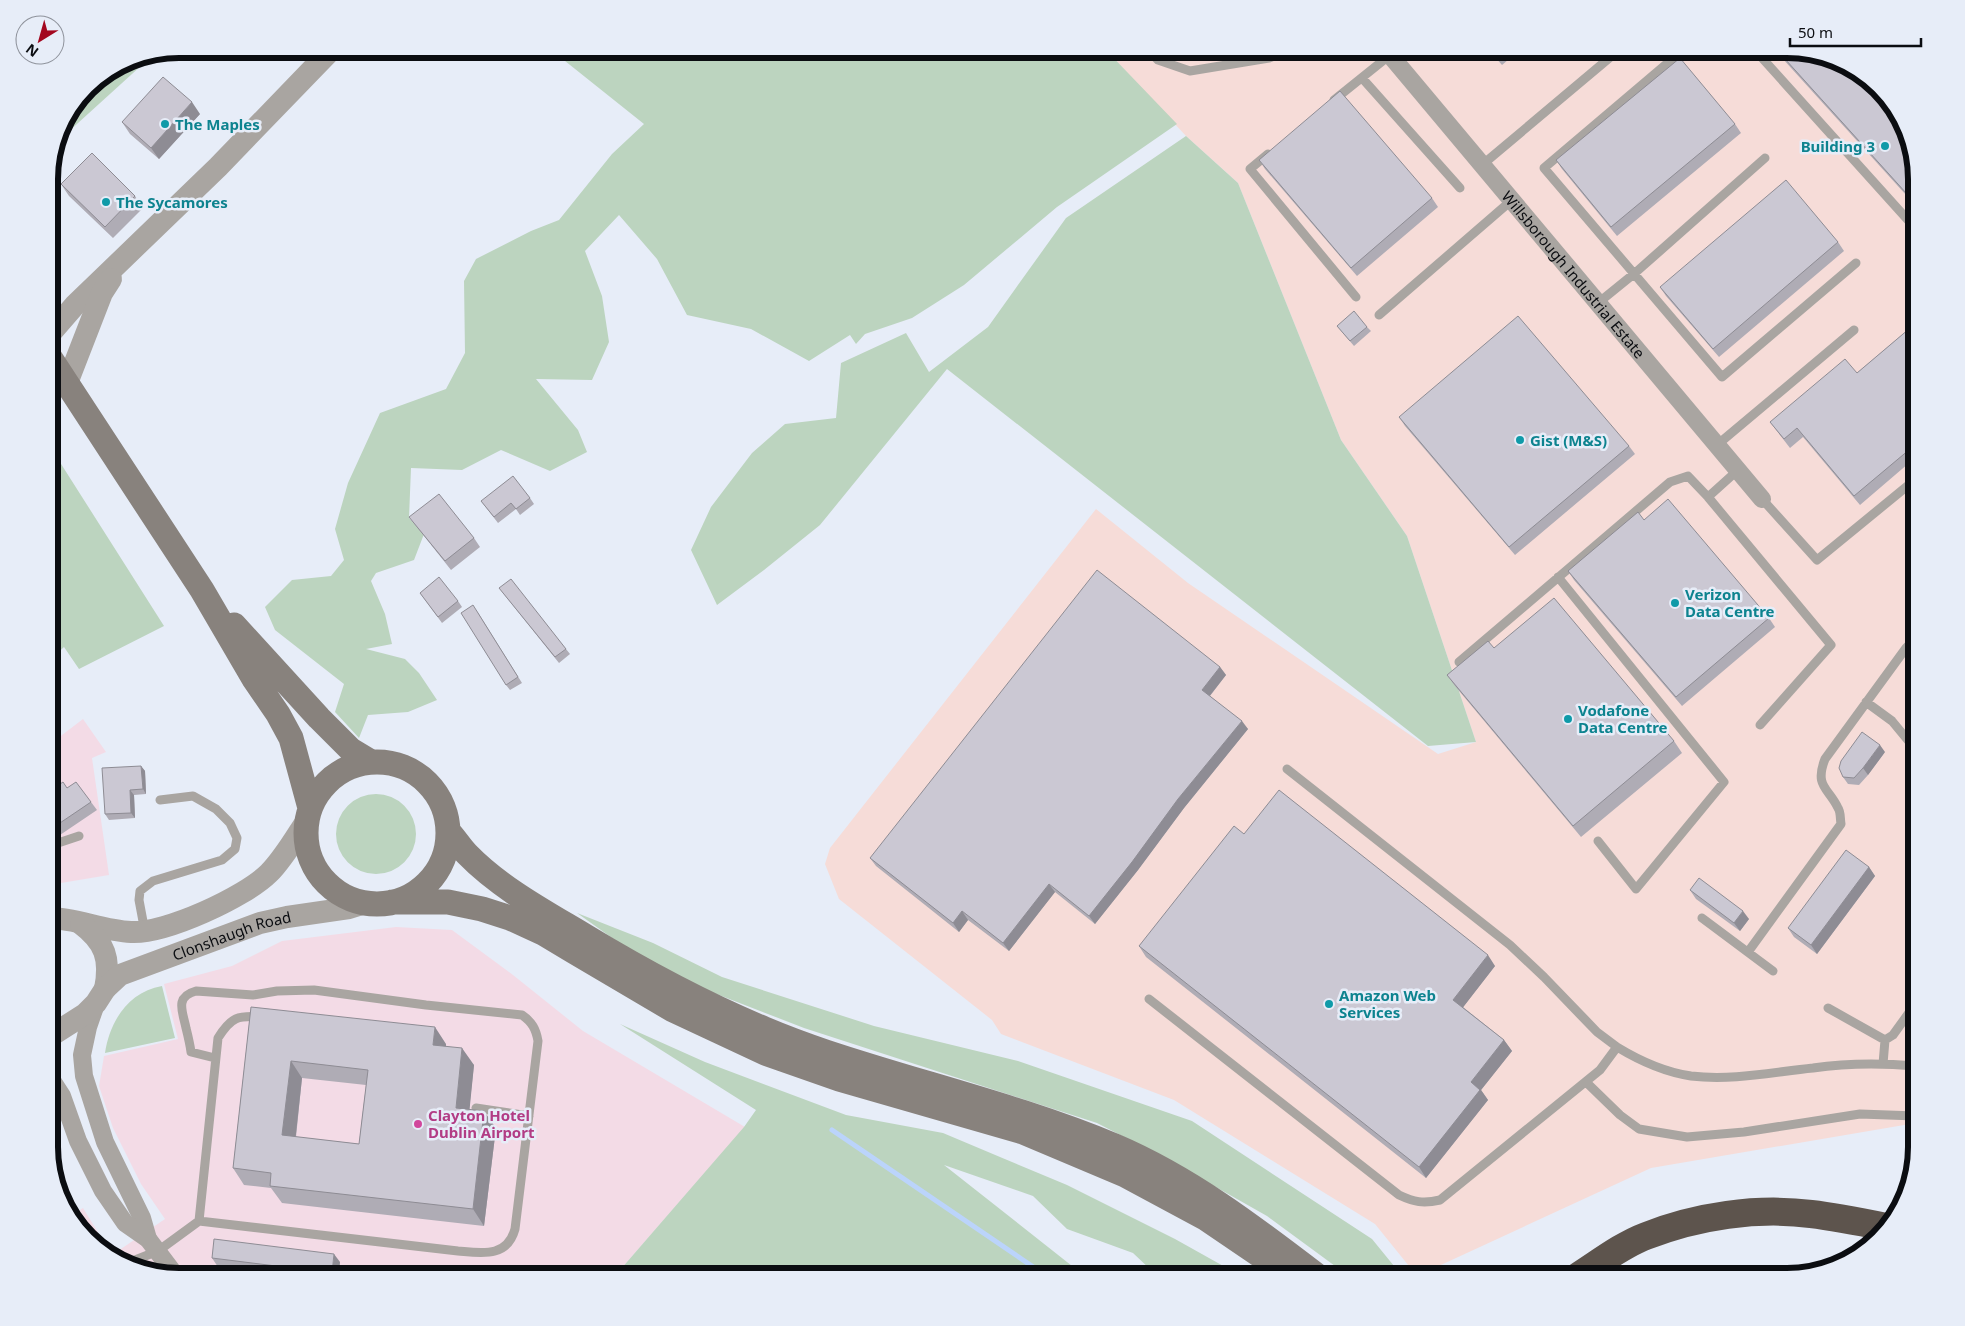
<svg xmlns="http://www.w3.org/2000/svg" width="1965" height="1326" font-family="'Noto Sans',sans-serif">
<rect width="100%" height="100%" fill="#e7edf8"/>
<!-- commercial -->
<path fill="#f3dbe6" d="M 83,719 L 106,752 L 92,758 L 109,875 L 49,885 L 49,745 Z
M 396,927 L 452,930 L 513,975 L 583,1031 L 745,1127 L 614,1277 L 179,1277 L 106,1255 L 66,1212 L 59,1188 L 69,1209 L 75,1213 L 83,1208 L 112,1255 L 165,1219 L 141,1184 L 113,1128 L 99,1086 L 104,1056 L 178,1039 L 164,984 L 232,966 L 282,941 Z"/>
<!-- industrial -->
<path fill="#f6dcd8" d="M 1105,49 L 1786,49 L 1916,178 L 1916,1126 L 1910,1124 L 1651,1168 L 1417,1276 L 1375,1224 L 1174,1100 L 1001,1034 L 992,1020 L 839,899 L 825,864 L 830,848 L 1096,509 L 1188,583 L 1438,754 L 1476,742 L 1407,536 L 1341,440 L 1238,183 L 1186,136 Z"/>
<!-- green -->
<path fill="#bcd4bf" d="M 550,49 L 1105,49 L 1177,124 L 1057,207 L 964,285 L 912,318 L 865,334 L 856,344 L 850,335 L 809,361 L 751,329 L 687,315 L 657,259 L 619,215 L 585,251 L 602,296 L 609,342 L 592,380 L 536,379 L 578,430 L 587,452 L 550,471 L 501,450 L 462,470 L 411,468 L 409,518 L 424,534 L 414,560 L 376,573 L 371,581 L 385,614 L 392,644 L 366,649 L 405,659 L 419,673 L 437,700 L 408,712 L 368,715 L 359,738 L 335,712 L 344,684 L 275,630 L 265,607 L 292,580 L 331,576 L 344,560 L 335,529 L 348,483 L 380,413 L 446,389 L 465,353 L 464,281 L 476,259 L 531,231 L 559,220 L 612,154 L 644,124 Z
M 154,54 L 56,143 L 59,129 L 87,87 L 129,59 Z
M 1186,136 L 1238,183 L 1341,440 L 1407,536 L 1476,742 L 1428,746 L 947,369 L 820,525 L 764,570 L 717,605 L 691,550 L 711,507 L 752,453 L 785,424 L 836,418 L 841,363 L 906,333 L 929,372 L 988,327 L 1066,218 Z
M 49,445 L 164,626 L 79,669 L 64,647 L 49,661 Z
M336 834a40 40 0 1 1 80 0a40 40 0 1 1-80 0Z
M 577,913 L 653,943 L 722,977 L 874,1026 L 1018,1061 L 1192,1121 L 1372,1239 L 1403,1277 L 1350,1277 L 1267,1216 L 1161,1156 L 1097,1123 L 804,1028 L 660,972 Z
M 162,986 L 175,1038 L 105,1053 C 110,1021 128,992 162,986 Z
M 620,1024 L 705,1062 L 846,1115 L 943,1133 L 1000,1157 L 1067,1185 L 1175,1239 L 1243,1277 L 1151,1277 L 1152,1271 L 1133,1253 L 1067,1229 L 1033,1196 L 944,1165 L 1086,1277 L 614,1277 L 744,1127 L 756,1110 Z"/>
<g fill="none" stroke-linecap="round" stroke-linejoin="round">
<!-- stream -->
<path stroke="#bbd4fb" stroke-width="5" d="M 832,1130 L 1048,1277"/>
<!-- service -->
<path stroke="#a9a5a1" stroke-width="9" d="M 1147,49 L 1158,60 L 1190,71 L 1269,58 L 1291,49
M 1754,49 L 1916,229
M 1676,56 L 1544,168 L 1722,377 L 1856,263
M 1362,78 L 1460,188
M 1334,100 L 1390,55
M 1268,154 L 1250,169 L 1356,297
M 1482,165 L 1620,49
M 1598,303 L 1635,273 L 1765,158
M 1379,315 L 1512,200
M 1717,445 L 1854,330
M 1708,497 L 1738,470
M 1762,499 L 1817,560 L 1911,483
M 1558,577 L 1724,782 L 1636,889 L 1598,841
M 1459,662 L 1670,482 L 1688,476 L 1708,497 L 1831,645 L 1760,725
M 1866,702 L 1892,721 L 1916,750
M 49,846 L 79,836
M 1702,918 L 1773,971
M 145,932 L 139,900 L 140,891 L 153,881 L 222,860 L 235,849 L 237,838 L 230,823 L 216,809 L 193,796 L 160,800
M 1748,952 L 1841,824 C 1840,819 1841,812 1838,808 C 1829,788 1814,787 1825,759 L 1906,648 L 1916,638
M 1149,999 L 1399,1195 C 1414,1202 1423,1204 1440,1200 L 1600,1070 L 1617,1047 L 1597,1032 L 1544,977 L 1510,945 L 1287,769
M 1828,1008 L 1885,1040
M 1617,1047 C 1640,1061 1664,1072 1691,1076 C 1732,1081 1773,1072 1813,1068 C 1847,1063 1882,1063 1916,1066
M 1883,1064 L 1885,1040 L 1893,1035 L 1916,1003
M 1586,1082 L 1620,1115 L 1639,1129 L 1687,1137 L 1744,1132 L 1860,1114 L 1916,1116
M 476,1108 L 529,1116
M 199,1221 L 458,1251 C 482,1253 507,1258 515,1229 L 538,1041 C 536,1029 532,1022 522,1015 L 426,1005 L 314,990 L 277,991 L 253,995 L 196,991 C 174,997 183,1012 186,1028 C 188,1036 190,1044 191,1052 L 215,1058
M 130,1262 L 158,1251 L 199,1221 L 218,1038 C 231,1017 238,1015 262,1017"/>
<!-- minor -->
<g stroke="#a9a5a1" stroke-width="18">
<path id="s1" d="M 1385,49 L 1762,499"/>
<path d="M 96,1004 L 88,1027 L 82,1055 L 84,1076 L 105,1142 L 142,1218 L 148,1239"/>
<path d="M 49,1076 L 62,1096 L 78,1141 L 103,1191 L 125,1223 L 148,1239 L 176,1276"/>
</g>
<!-- tertiary -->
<g stroke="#a9a5a1" stroke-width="22">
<path d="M 49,335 L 75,305 L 218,167 L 332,49"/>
<path d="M 69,387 L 69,378 L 102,293 L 111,279"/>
<path d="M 49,918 C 76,918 103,931 131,932 C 165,934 245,897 269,873 C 284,858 295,838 307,820"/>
<path d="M 81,924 C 105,942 111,959 105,989"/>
<path id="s2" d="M 49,1037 L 85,1014 L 96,1003 L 105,989 L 120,975 L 260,923 L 287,917 L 349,908 L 365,903"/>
</g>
<!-- secondary -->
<path stroke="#88827d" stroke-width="25" d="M 49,356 L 202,590 L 254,679 L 278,714 L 291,738 L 310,808
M 234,625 L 319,718 L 351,750 L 371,762
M306 833a71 71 0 1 1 142 0a71 71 0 1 1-142 0Z
M 448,831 C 455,838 460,847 467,854 C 500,888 545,912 585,936 C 661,982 741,1024 826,1052 C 922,1084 1022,1107 1115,1146 C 1190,1178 1255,1228 1319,1277
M 392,902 L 448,902 L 482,909 L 510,918 L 543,933 L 573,951 L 673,1010 L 765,1053 L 839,1079 L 1023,1132 L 1125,1175 L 1205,1218 L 1292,1277"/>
<!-- motorway -->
<path stroke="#5d544d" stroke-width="28" d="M 1577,1277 C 1599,1263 1622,1245 1646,1236 C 1697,1216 1757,1207 1811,1214 C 1836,1217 1861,1222 1886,1227"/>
</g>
<!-- wall -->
<path fill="#afacb5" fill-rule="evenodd" d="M 1488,49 L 1521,49 L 1502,65 Z
M 1774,49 L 1786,49 L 1916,178 L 1916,206 Z
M 200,114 L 159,159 L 130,134 L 122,122 Z
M 1735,124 L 1741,133 L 1617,236 L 1562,169 L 1556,160 Z
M 1259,160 L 1432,198 L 1438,207 L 1357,276 L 1265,169 Z
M 61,184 L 135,196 L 143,208 L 113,238 L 69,196 Z
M 1838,242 L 1844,251 L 1719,357 L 1666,296 L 1660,287 Z
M 1916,323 L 1916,457 L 1860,505 L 1803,437 L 1790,448 L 1770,422 L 1857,373 Z
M 1337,326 L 1367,327 L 1371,331 L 1354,346 Z
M 1399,417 L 1629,446 L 1635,454 L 1515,555 L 1405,426 Z
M 530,498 L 534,504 L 520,515 L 516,509 L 498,523 L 481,501 Z
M 409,517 L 474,538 L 480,547 L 451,570 Z
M 1644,520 L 1769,618 L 1775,627 L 1682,706 L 1574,580 L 1568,571 Z
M 499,588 L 566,649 L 570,654 L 559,663 Z
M 420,593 L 458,601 L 462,607 L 442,623 Z
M 477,611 L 522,683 L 510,690 L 506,685 Z
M 1220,667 L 1226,675 L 1210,696 L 1248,729 L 1184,808 L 1138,870 L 1095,924 L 1055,892 L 1009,951 L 968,920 L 959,932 L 876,866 L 870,858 Z
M 1447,675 L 1674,741 L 1682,753 L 1581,837 L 1455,686 Z
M 1885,752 L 1868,775 L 1859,785 L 1848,784 L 1843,777 Z
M 141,766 L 145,771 L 146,794 L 134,795 L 135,818 L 109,820 L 105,814 Z
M 49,783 L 53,789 L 67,788 L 91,802 L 97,810 L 60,835 L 55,827 L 49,831 Z
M 1244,834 L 1495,966 L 1463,1007 L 1504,1040 L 1512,1051 L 1481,1090 L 1488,1100 L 1426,1178 L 1146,957 L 1139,946 Z
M 1869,867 L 1875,876 L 1817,954 L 1794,937 L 1788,928 Z
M 1690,890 L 1749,919 L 1740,931 L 1696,899 Z
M 251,1007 L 446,1044 L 446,1046 L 474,1065 L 469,1110 L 496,1128 L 484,1226 L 282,1203 L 271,1188 L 244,1185 L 233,1168 ZM 302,1078 L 366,1085 L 359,1144 L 296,1137 Z
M 212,1258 L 340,1262 L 338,1277 L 303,1277 L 218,1267 Z"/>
<!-- shaded-wall -->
<path fill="#8e8c94" d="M 192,102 L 200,114 L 159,159 L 151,148 Z
M 1220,667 L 1226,675 L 1208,698 L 1202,690 Z
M 1242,721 L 1248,729 L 1184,808 L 1138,870 L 1095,924 L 1089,916 L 1178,799 Z
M 1880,745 L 1885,752 L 1868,775 L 1863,768 Z
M 141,766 L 145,771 L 146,794 L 143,789 Z
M 130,790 L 134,795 L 135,818 L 131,813 Z
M 1869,867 L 1875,876 L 1817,954 L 1811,945 Z
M 1049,884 L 1055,892 L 1009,951 L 1003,943 Z
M 962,911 L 968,920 L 959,932 L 953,923 Z
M 1743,911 L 1749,919 L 1740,931 L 1734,923 Z
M 1488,955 L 1495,966 L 1461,1010 L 1453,1000 Z
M 435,1027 L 446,1044 L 445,1061 L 433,1045 Z
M 1504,1040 L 1512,1051 L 1481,1090 L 1488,1100 L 1426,1178 L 1419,1167 L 1471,1082 Z
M 462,1048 L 474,1065 L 468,1125 L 456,1108 Z
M 291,1061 L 302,1078 L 294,1152 L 282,1135 Z
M 484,1111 L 496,1128 L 484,1226 L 473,1209 Z
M 334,1254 L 340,1262 L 338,1277 L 335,1277 L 332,1273 Z"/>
<!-- building -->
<path fill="#cbc8d3" stroke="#8e8c94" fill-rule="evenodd" d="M 1490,49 L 1505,49 L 1496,56 Z
M 1776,49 L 1786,49 L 1859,71 L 1899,114 L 1916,178 L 1916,204 Z
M 1680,58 L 1735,124 L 1611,227 L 1556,160 Z
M 163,77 L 192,102 L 151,148 L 122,122 Z
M 1340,91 L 1432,198 L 1351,268 L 1259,160 Z
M 92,153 L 135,196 L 105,227 L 61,184 Z
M 1786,180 L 1838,242 L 1713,349 L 1660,287 Z
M 1354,311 L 1367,327 L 1350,341 L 1337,326 Z
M 1518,316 L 1629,446 L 1509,547 L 1399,417 Z
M 1916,323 L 1916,444 L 1854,496 L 1797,428 L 1784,439 L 1770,422 L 1845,359 L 1857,373 Z
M 513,476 L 530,498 L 516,509 L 511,503 L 494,517 L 481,501 Z
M 439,494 L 474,538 L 445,561 L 409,517 Z
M 1668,499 L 1769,618 L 1676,697 L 1568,571 L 1638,512 L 1644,520 Z
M 1097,570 L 1220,667 L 1202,690 L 1242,721 L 1178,799 L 1132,862 L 1089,916 L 1049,884 L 1003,943 L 962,911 L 953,923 L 870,858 Z
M 439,577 L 458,601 L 438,617 L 420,593 Z
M 511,579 L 566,649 L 555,657 L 499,588 Z
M 1554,598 L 1674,741 L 1573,826 L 1447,675 L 1488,641 L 1494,648 Z
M 473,605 L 518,677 L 506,685 L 461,613 Z
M 1862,732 L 1880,745 L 1863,768 L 1854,778 L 1843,777 L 1839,768 L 1841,761 Z
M 141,766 L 143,789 L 130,790 L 131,813 L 105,814 L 102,768 Z
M 63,782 L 67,788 L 76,782 L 91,802 L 54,827 L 50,819 L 49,820 L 49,783 L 53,789 Z
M 1279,790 L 1488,955 L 1453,1000 L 1504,1040 L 1471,1082 L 1480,1090 L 1419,1167 L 1139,946 L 1234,826 L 1244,834 Z
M 1846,850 L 1869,867 L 1811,945 L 1788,928 Z
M 1699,878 L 1743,911 L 1734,923 L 1690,890 Z
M 251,1007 L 435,1027 L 433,1045 L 462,1048 L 456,1108 L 484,1111 L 473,1209 L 270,1186 L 271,1173 L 233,1168 ZM 291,1061 L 368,1070 L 359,1144 L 282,1135 Z
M 214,1239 L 334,1254 L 332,1273 L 212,1258 Z"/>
<!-- markers -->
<g fill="#0f9aa8" stroke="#e7edf8" stroke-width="2">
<circle cx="165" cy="124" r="5"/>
<circle cx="1885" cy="146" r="5"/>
<circle cx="106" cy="202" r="5"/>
<circle cx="1520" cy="440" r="5"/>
<circle cx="1675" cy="603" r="5"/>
<circle cx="1568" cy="719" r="5"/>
<circle cx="1329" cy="1004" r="5"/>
</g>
<circle fill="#d1479c" stroke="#e7edf8" stroke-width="2" cx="418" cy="1124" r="5"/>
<g text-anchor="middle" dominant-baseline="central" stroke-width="5" stroke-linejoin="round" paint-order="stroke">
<!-- culture labels -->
<g font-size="15" font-weight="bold" fill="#0d838f" stroke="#e7edf8" text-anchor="start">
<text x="175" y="124">The Maples</text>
<text x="1875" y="146" text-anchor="end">Building 3</text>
<text x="116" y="202">The Sycamores</text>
<text x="1530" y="440">Gist (M&amp;S)</text>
<text x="1685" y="594">Verizon<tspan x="1685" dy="17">Data Centre</tspan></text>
<text x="1578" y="710">Vodafone<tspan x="1578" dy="17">Data Centre</tspan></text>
<text x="1339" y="995">Amazon Web<tspan x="1339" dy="17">Services</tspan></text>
</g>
<!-- street labels -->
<g font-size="15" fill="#0b0d11" stroke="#e7edf8">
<text stroke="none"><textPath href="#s1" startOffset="294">Willsborough Industrial Estate</textPath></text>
<text stroke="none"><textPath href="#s2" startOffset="214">Clonshaugh Road</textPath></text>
</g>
<!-- hotel labels -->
<g font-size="15" font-weight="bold" fill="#b23c85" stroke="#e7edf8" text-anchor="start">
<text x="428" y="1115">Clayton Hotel<tspan x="428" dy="17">Dublin Airport</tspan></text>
</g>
</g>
<!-- crop -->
<path d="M0 0H1965V1326H0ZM179 58H1787A121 121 0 0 1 1908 179V1147A121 121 0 0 1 1787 1268H179A121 121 0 0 1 58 1147V179A121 121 0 0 1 179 58Z" fill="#e7edf8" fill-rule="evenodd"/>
<path fill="none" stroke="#0b0d11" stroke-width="6" d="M179 58H1787A121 121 0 0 1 1908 179V1147A121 121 0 0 1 1787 1268H179A121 121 0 0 1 58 1147V179A121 121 0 0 1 179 58Z"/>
<!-- north arrow -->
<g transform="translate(40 40) rotate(217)"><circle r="24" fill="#e7edf8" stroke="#8f939c"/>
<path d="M0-4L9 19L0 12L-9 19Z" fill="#a3071f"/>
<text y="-8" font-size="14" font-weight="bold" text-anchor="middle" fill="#0b0d11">N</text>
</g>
<!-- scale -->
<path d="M1790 38v8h131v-8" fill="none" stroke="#0b0d11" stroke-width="2.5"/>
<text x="1798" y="38" font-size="15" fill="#0b0d11" stroke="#e7edf8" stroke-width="4" paint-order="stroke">50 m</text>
</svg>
